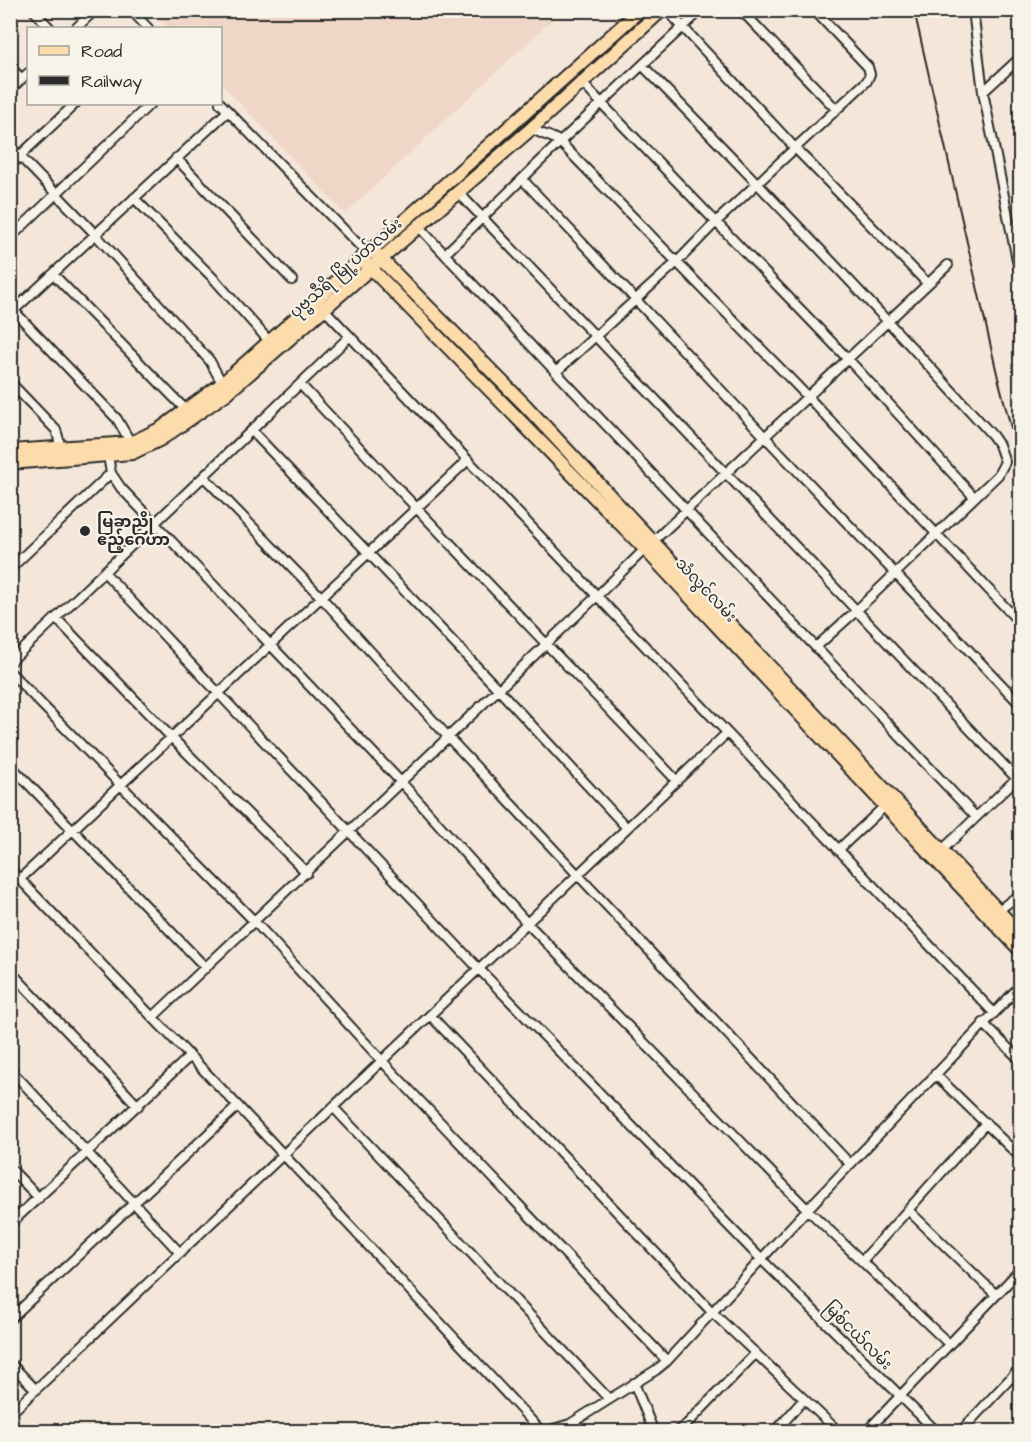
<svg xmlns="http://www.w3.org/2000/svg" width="1031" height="1442" font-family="'Architects Daughter','Noto Sans Myanmar',sans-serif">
<rect width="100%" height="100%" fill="#f4e6d9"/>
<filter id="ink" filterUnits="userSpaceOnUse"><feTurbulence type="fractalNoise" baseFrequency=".0167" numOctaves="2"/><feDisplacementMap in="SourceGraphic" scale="12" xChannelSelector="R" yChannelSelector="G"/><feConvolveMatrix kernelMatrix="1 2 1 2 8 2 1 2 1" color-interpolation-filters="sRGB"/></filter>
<g filter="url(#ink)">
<!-- built -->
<path fill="#f0d6c7" d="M 152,11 L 561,11 L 345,214 L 221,83 L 220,28 L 169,28 Z"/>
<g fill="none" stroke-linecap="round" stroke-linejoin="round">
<defs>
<path id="street" d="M 33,10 L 50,28
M 131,10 L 148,28
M 667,10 L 795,148 L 928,284
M 741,10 L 836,109
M 973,10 L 983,92 L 1020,275
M 76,28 L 95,10
M 643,66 C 761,186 878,309 992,435 L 999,445 L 1005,462 L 998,475 L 856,611 L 816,647
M 10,67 L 22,79
M 582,83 L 848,359 L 974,497
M 10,90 L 28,73
M 983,92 L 1020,58
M 220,103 L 359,245 L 371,249
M 532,128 C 540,135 551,135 560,142 L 808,397 L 1020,623
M 10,146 L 95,234 L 210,361 L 224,387
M 176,158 L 292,280
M 10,165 L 75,104
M 523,180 L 765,437 L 1020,704
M 458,192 L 1017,779
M 134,198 L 215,280 L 269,341
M 419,227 L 976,817
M 10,238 L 150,104
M 445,254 L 560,142 L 701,10
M 53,274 L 186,410
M 324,309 L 994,1013
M 14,311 L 117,419 L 131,443
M 10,314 L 228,111
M 556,372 L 677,262 L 717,221 L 867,81 L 870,74 L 868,67 L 814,10
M 10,382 L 56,430 L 59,440 L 58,448
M 300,384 C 424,518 551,648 677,781
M 252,431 L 499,690 L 627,828
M 108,456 L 111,473 L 121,488 L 401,782 L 527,923 L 807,1209 L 949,1344
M 204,477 L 321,597 L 449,738 L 850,1164
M 10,569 L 111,473
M 104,572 L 479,969 L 761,1259 L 937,1432
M 56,618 L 171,737 L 307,873
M 10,662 L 350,336
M 10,672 L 255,922 L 382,1061 L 667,1361
M 10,765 L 206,968
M 838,850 L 886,805
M 939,853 L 1019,776
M 10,869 L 238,1106 L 542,1432
M 20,879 L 468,460
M 999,910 L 1020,894
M 10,971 L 138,1106
M 430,1015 L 712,1312 L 839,1432
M 153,1017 L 597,596 L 645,549 L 948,265
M 983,1023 L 1020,1060
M 10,1069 L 180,1253
M 935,1074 L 1020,1157
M 333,1107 L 609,1399
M 10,1168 L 39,1198
M 908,1210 L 996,1295
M 10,1224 L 189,1057
M 862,1261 L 986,1123
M 10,1319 L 238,1106
M 10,1363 L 36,1390
M 634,1383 L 654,1432
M 10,1414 L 727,733
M 543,1432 L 570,1424 L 656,1370 L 667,1361 L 802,1215 L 1020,986
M 676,1432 L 687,1424 L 756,1353
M 775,1432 L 804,1399
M 866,1432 L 1020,1270
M 960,1432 L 1020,1368"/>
<path id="primary" d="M 371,249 L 524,404 L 1020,934
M 361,258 L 645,549 L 1020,950
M 10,451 L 131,443 L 160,429 L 223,383 L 640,10
M 10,463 L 132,453 L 161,439 L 227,393 L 532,128 L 662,10"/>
</defs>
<!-- street casing -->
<use href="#street" stroke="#2b2b2b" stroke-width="12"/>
<!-- primary casing -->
<use href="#primary" stroke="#2b2b2b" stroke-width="16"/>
<!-- street -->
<use href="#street" stroke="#f7f3e8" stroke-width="8"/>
<!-- primary -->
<use href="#primary" stroke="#fddcac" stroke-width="12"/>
<!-- rail -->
<path stroke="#2b2b2b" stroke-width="2" d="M 914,10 L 998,378 L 1020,462"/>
</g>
</g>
<!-- markers -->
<circle fill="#2b2b2b" stroke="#f7f3e8" stroke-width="2" cx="85" cy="531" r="6"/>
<g text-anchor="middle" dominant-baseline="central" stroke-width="4.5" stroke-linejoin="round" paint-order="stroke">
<!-- street labels -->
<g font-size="16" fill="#2b2b2b" stroke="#f7f3e8">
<text transform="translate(346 268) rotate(-41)">ပုဗ္ဗသီရိ မြို့ပတ်လမ်း</text>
<text transform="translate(706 590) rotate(47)">သံလွင်လမ်း</text>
<text transform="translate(858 1336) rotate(45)">မြစ်ငယ်လမ်း</text>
</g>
<!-- poi labels -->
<g font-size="16" font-weight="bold" fill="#2b2b2b" stroke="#f7f3e8" text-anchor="start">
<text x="97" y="522">မြခွာညို<tspan x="97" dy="18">ဧည့်ဂေဟာ</tspan></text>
</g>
</g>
<!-- margin -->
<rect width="1031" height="1442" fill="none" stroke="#f7f3e8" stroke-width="36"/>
<rect x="18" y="18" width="995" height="1406" fill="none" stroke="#2b2b2b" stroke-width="2" filter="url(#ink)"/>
<!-- legend -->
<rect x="27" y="27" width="195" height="78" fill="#f7f3e8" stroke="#a5a39c" stroke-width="1.5"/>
<rect x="39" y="46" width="30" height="9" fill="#fddcac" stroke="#a5a39c" stroke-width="1.5"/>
<text x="81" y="57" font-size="18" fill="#2b2b2b">Road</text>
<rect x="39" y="76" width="30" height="9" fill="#2b2b2b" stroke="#a5a39c" stroke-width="1.5"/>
<text x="81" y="87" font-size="18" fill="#2b2b2b">Railway</text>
</svg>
